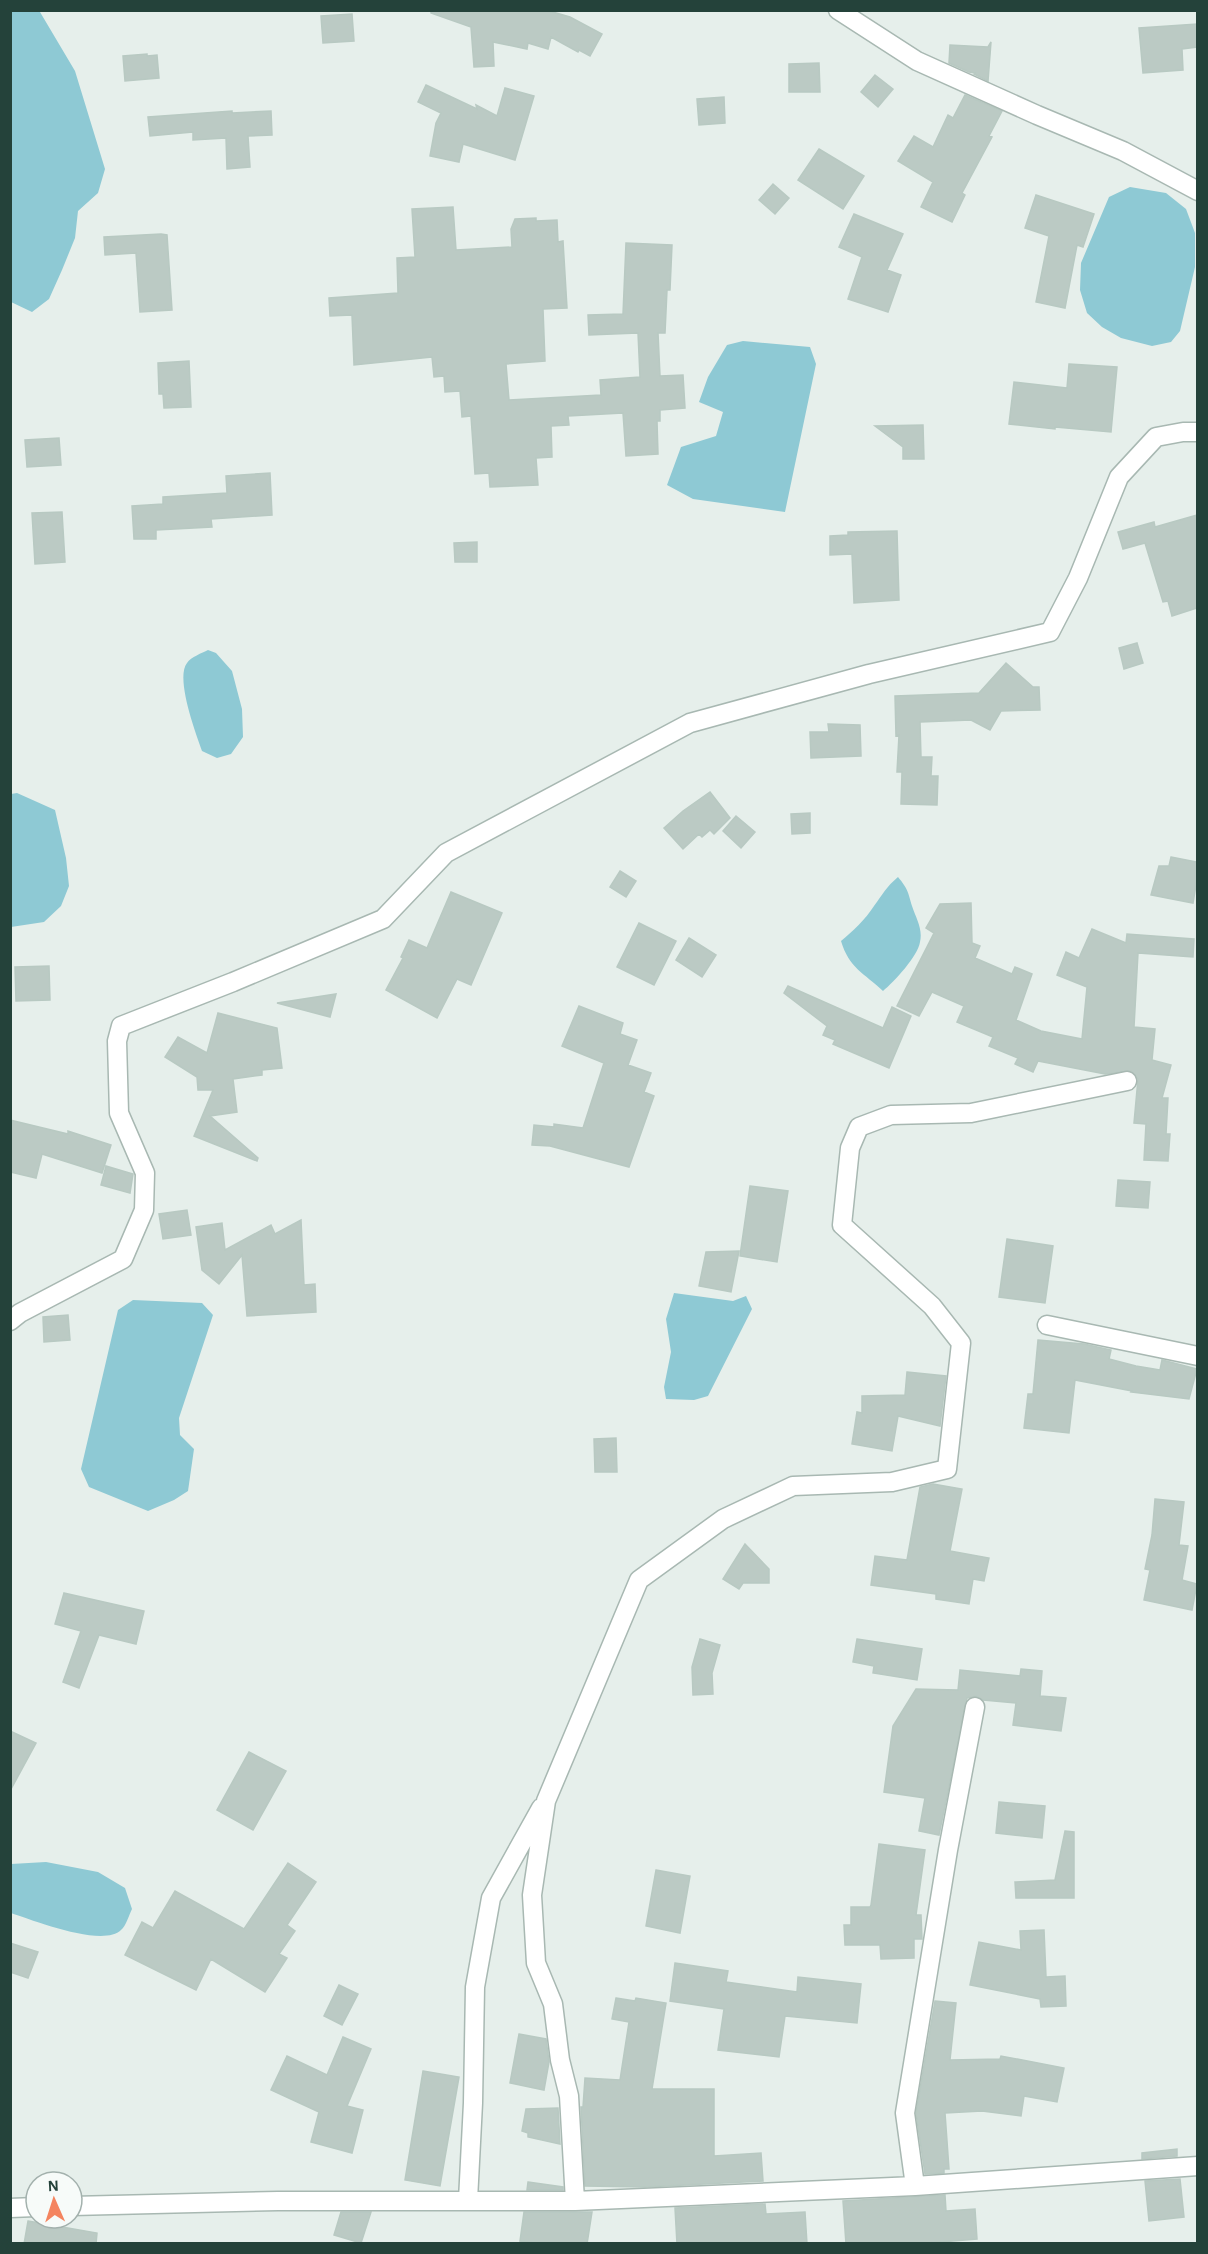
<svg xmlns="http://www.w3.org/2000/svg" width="1208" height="2254" font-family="'Alegreya Sans',sans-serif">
<rect width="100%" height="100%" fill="#e6efeb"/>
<!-- water -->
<path fill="#8ec9d4" d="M 11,10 L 40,12 L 75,71 L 105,169 L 98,193 L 78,211 L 75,238 L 62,270 L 49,299 L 32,312 L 11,302 Z
M 1130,187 L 1166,193 L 1186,209 L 1195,233 L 1195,267 L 1180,331 L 1171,342 L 1152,346 L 1121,338 L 1102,327 L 1087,313 L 1080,290 L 1081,263 L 1109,197 Z
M 743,341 L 810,347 L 816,364 L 785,512 L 693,499 L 667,485 L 681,447 L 716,436 L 723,412 L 699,402 L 708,377 L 727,345 Z
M 208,650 L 216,653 L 232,671 L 242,709 L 243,737 L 231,754 L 217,758 L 202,751 C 196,734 175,678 187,663 C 191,657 202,653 208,650 Z
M 17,793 L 55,810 L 66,858 L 69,886 L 61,906 L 44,922 L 11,927 L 11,794 Z
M 898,877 C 908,889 908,892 912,906 C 916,918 923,929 920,942 C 918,956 894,982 883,991 C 864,973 849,968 841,941 C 853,931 865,920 874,906 C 883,894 886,887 898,877 Z
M 674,1293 L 733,1301 L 746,1296 L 752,1309 L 708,1396 L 694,1400 L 666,1399 L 664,1387 L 671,1352 L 666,1319 Z
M 133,1300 L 202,1303 L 213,1315 L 179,1418 L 180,1435 L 194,1449 L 188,1491 L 174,1500 L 148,1511 L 89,1487 L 81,1469 L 118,1310 Z
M 46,1862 L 98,1872 L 125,1888 L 132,1909 C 129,1915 126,1926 121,1930 C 103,1948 32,1920 11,1913 L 11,1864 Z"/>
<!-- building -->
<path fill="#bbcac4" stroke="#b8c9c2" stroke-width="1.5" d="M 431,10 L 546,10 L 570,17 L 602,34 L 590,56 L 579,50 L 578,52 L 551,37 L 548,49 L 528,43 L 527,49 L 493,42 L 494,66 L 474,67 L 471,27 L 431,13 Z
M 352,14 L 354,41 L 323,43 L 321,16 Z
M 1197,24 L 1197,47 L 1182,49 L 1183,70 L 1143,73 L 1139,28 Z
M 991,42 L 988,81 L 974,74 L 975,73 L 969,72 L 949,63 L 950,45 L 988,47 Z
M 147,54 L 147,56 L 157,55 L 159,78 L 125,81 L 123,56 Z
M 819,63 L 820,92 L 789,92 L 789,64 Z
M 875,75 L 893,89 L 878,107 L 861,92 Z
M 426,85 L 477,109 L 476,105 L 497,116 L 505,88 L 534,96 L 515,160 L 463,144 L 459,162 L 430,156 L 436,123 L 441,113 L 418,102 Z
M 965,95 L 1002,111 L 989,136 L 992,137 L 962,193 L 965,195 L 952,222 L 921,207 L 933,182 L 898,161 L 914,136 L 933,147 L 948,115 L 953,118 Z
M 724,97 L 725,123 L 699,125 L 697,99 Z
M 232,111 L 232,113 L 271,111 L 272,135 L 248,136 L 250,167 L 227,169 L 226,138 L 193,140 L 193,132 L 150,136 L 148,117 Z
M 819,149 L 864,176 L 843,209 L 798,180 Z
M 773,184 L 789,198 L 775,214 L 759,200 Z
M 1036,195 L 1094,214 L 1083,247 L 1077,245 L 1065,308 L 1036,302 L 1049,236 L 1025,228 Z
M 453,207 L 456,250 L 512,247 L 511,229 L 515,219 L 536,218 L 536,221 L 557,220 L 558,242 L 563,241 L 567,308 L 543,309 L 545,361 L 506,364 L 509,400 L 601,395 L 600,380 L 640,377 L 638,333 L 589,335 L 588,315 L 623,314 L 626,243 L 672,245 L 670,290 L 667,290 L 665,333 L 658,333 L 660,376 L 683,375 L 685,408 L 660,410 L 660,421 L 657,421 L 658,454 L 626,456 L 623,413 L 568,416 L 569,425 L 551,426 L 552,457 L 536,458 L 538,485 L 490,487 L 489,473 L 475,474 L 471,416 L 462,417 L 460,391 L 445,392 L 444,376 L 434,377 L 432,357 L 354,365 L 352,315 L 330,316 L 329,298 L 398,293 L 397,258 L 415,257 L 412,209 Z
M 854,214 L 903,234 L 887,270 L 901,275 L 888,312 L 848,299 L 862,257 L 839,247 Z
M 161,234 L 167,235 L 172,310 L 140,312 L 136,253 L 105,255 L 104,237 Z
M 189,361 L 191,407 L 164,408 L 163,394 L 159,394 L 158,363 Z
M 1069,364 L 1117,367 L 1111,432 L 1055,427 L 1055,429 L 1009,424 L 1014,382 L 1067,388 Z
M 923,425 L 924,459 L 903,459 L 903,447 L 875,426 Z
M 59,438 L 61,465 L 27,467 L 25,440 Z
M 270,473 L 272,515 L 211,519 L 212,527 L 156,530 L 156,539 L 134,539 L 132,506 L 163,504 L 163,497 L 227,493 L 226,476 Z
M 62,512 L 65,562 L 35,564 L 32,513 Z
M 1197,515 L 1197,608 L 1172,616 L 1168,601 L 1163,602 L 1145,543 L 1123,549 L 1118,532 L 1154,522 L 1155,527 Z
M 897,531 L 899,600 L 854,603 L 852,554 L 830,555 L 830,536 L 848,535 L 848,532 Z
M 477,542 L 477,562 L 455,562 L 454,543 Z
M 1137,643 L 1143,663 L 1124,669 L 1119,648 Z
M 1006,663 L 1033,687 L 1039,687 L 1040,710 L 1001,711 L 990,730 L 971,720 L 920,722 L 921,757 L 932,757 L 931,776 L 938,776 L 937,805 L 901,804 L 902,772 L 897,772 L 899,735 L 896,736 L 895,696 L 979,693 Z
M 828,724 L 860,725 L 861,756 L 811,758 L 810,732 L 829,732 Z
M 710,792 L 730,818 L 714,834 L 710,830 L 702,837 L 699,834 L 683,849 L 664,828 L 683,811 Z
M 810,813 L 810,833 L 792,834 L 791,814 Z
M 736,816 L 755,832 L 741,848 L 723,831 Z
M 1171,857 L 1197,862 L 1197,879 L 1193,903 L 1151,895 L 1159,866 L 1169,866 Z
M 620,871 L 636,881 L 626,897 L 610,887 Z
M 451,892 L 502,913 L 471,985 L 457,979 L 437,1018 L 386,990 L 403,958 L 401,957 L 409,940 L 427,948 Z
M 971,903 L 972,943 L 980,946 L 975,958 L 1012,974 L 1015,967 L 1032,974 L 1016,1020 L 1041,1031 L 1082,1039 L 1087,987 L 1057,975 L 1066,952 L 1079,958 L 1092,929 L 1126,943 L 1127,934 L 1194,939 L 1193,957 L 1138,953 L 1134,1027 L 1155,1029 L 1152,1060 L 1171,1065 L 1162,1098 L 1168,1098 L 1166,1134 L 1170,1134 L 1168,1161 L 1144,1160 L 1146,1124 L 1134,1123 L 1138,1079 L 1131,1071 L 1105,1074 L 1038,1061 L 1033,1072 L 1015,1064 L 1018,1058 L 989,1046 L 993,1037 L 957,1022 L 964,1006 L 932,992 L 919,1016 L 897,1006 L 934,933 L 926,928 L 940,904 Z
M 639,923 L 676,941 L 654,985 L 617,967 Z
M 689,938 L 716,955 L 702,977 L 676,960 Z
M 49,966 L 50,1000 L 16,1001 L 15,967 Z
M 788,986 L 883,1028 L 892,1007 L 911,1016 L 889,1068 L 833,1044 L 835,1040 L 823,1035 L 827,1026 L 784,993 Z
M 336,994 L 330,1017 L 277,1003 Z
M 579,1006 L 623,1023 L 620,1034 L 637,1040 L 628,1065 L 651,1073 L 644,1092 L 654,1096 L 629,1167 L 550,1146 L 532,1145 L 534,1125 L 554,1127 L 554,1124 L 583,1128 L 604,1063 L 562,1046 Z
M 218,1013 L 277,1028 L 282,1068 L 262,1070 L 262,1075 L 233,1079 L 237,1112 L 210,1116 L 258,1158 L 257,1161 L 194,1136 L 213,1090 L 198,1090 L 197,1077 L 165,1057 L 178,1037 L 207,1053 Z
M 10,1120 L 68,1134 L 68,1131 L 111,1145 L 102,1173 L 42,1154 L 36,1178 L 10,1172 Z
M 106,1166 L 133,1174 L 130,1193 L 101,1185 Z
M 1118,1180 L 1150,1182 L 1148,1208 L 1116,1206 Z
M 750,1186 L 788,1191 L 777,1262 L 740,1256 Z
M 187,1210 L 191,1235 L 163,1239 L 159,1214 Z
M 301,1220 L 304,1285 L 315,1284 L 316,1312 L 247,1316 L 242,1255 L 219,1284 L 202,1270 L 196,1227 L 222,1223 L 225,1250 L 271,1225 L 275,1234 Z
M 1007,1239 L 1053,1246 L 1045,1303 L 999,1297 Z
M 739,1251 L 731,1292 L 699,1286 L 706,1252 Z
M 68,1315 L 70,1340 L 44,1342 L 43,1317 Z
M 1038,1340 L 1084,1344 L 1111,1350 L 1109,1359 L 1136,1366 L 1160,1370 L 1162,1360 L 1197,1369 L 1189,1399 L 1131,1392 L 1132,1391 L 1075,1380 L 1069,1433 L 1024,1428 L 1028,1394 L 1033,1394 Z
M 907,1372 L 946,1376 L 940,1426 L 898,1416 L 892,1451 L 852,1444 L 857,1412 L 862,1413 L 862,1396 L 905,1395 Z
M 616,1438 L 617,1472 L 595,1472 L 594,1439 Z
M 933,1484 L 962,1489 L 950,1551 L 989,1558 L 984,1581 L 973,1579 L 969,1604 L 936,1599 L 936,1594 L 871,1585 L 875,1556 L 907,1560 L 920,1487 Z
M 1155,1499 L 1184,1502 L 1179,1545 L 1188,1546 L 1182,1580 L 1197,1584 L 1192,1610 L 1144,1600 L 1150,1570 L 1145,1569 L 1152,1535 Z
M 745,1544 L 769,1569 L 769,1583 L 743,1583 L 739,1589 L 723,1579 Z
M 64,1593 L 144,1611 L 136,1644 L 99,1635 L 79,1688 L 63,1682 L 81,1631 L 55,1624 Z
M 700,1639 L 720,1645 L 712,1673 L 713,1694 L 693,1695 L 692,1667 Z
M 857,1639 L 922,1649 L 917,1680 L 873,1673 L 874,1666 L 853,1662 Z
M 1021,1669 L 1042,1671 L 1040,1696 L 1066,1698 L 1061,1731 L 1013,1725 L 1016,1703 L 983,1700 L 976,1696 L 967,1698 L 939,1835 L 919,1831 L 925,1798 L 884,1792 L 893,1726 L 916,1689 L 958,1690 L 960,1670 L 1020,1676 Z
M 10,1731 L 36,1743 L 10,1791 Z
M 249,1752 L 286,1771 L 253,1830 L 217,1810 Z
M 999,1802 L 1045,1806 L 1042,1838 L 996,1833 Z
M 1065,1831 L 1074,1832 L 1074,1898 L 1016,1898 L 1015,1882 L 1055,1880 Z
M 879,1844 L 925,1850 L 916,1915 L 921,1915 L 922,1939 L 914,1939 L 914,1958 L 881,1959 L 880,1945 L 845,1945 L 844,1925 L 851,1925 L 851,1907 L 870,1907 L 871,1905 Z
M 288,1863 L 316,1882 L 287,1925 L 295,1931 L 279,1954 L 287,1958 L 265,1992 L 211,1959 L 196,1990 L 125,1955 L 142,1922 L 153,1928 L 175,1891 L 244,1929 Z
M 656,1870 L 690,1876 L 680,1933 L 646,1926 Z
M 1044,1930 L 1046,1977 L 1065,1976 L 1066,2006 L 1041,2007 L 1040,1999 L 970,1985 L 979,1942 L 1021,1950 L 1020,1931 Z
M 10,1943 L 38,1952 L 28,1978 L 10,1972 Z
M 675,1963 L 728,1971 L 726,1982 L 797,1992 L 798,1977 L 861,1984 L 857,2023 L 785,2016 L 779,2057 L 718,2050 L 724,2009 L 670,2001 Z
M 339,1985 L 358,1994 L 342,2025 L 324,2016 Z
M 616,1998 L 635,2001 L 636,1998 L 666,2003 L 652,2089 L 714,2089 L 714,2156 L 761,2153 L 763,2181 L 645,2187 L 585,2186 L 581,2107 L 583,2107 L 585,2078 L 620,2080 L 629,2022 L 612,2019 Z
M 935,2001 L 956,2003 L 950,2060 L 1000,2059 L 1001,2056 L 1064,2068 L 1057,2102 L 1024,2096 L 1021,2116 L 982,2111 L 945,2113 L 949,2169 L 944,2169 L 944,2173 L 925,2174 L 916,2113 Z
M 519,2034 L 546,2039 L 549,2062 L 544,2090 L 510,2083 Z
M 343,2037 L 371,2049 L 347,2106 L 363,2110 L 352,2153 L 311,2142 L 319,2112 L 271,2090 L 287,2056 L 327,2075 Z
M 423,2071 L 459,2077 L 440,2186 L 405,2180 Z
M 558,2108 L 560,2144 L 528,2137 L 528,2133 L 522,2131 L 526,2109 Z
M 1177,2149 L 1177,2156 L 1142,2159 L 1142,2153 Z
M 1180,2179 L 1184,2217 L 1149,2221 L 1145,2181 Z
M 528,2182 L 563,2187 L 563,2190 L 527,2190 Z
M 945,2195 L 946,2211 L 975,2209 L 977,2239 L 916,2244 L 846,2244 L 843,2201 Z
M 765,2204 L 766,2214 L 805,2212 L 807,2244 L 677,2244 L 675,2208 Z
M 341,2212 L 371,2212 L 361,2243 L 334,2235 Z
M 524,2212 L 592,2212 L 587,2244 L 541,2244 L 520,2241 Z
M 28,2221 L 97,2233 L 96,2244 L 24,2244 Z"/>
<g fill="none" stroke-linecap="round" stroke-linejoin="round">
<defs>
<path id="minor" d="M 838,10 L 917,61 L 1037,115 L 1123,151 L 1198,191
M 10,1321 L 20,1313 L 123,1259 L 144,1210 L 145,1173 L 119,1113 L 117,1041 L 121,1026 L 233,982 L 383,919 L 446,853 L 690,723 L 869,674 L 1050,632 L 1078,578 L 1119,477 L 1156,437 L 1183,432 L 1198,432
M 1047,1325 L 1198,1356
M 915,2186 L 905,2113 L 948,1850 L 975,1707
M 468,2200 L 473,2103 L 475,1987 L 491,1898 L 541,1808
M 575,2201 L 569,2096 L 560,2060 L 553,2004 L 536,1963 L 532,1895 L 546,1801 L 639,1580 L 723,1519 L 793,1486 L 892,1482 L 947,1469 L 961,1343 L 932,1306 L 842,1225 L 850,1148 L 859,1127 L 891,1115 L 971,1113 L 1127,1081
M 72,2206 L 278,2201 L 575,2201 L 915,2186 L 1198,2166
M 10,2208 L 36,2207"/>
</defs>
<!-- minor casing -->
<use href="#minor" stroke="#a8b8b2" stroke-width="21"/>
<!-- minor -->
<use href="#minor" stroke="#fff" stroke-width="18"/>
</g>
<!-- border -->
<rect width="1208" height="2254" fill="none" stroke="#24423a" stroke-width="24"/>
<!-- north arrow -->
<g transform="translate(54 2200) rotate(357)"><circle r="28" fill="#f7fbf9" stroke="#a3b1ad" stroke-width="1.5"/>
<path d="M0-4.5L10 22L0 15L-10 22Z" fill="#f4845f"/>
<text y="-9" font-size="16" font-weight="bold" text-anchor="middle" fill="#24423a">N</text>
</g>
</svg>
